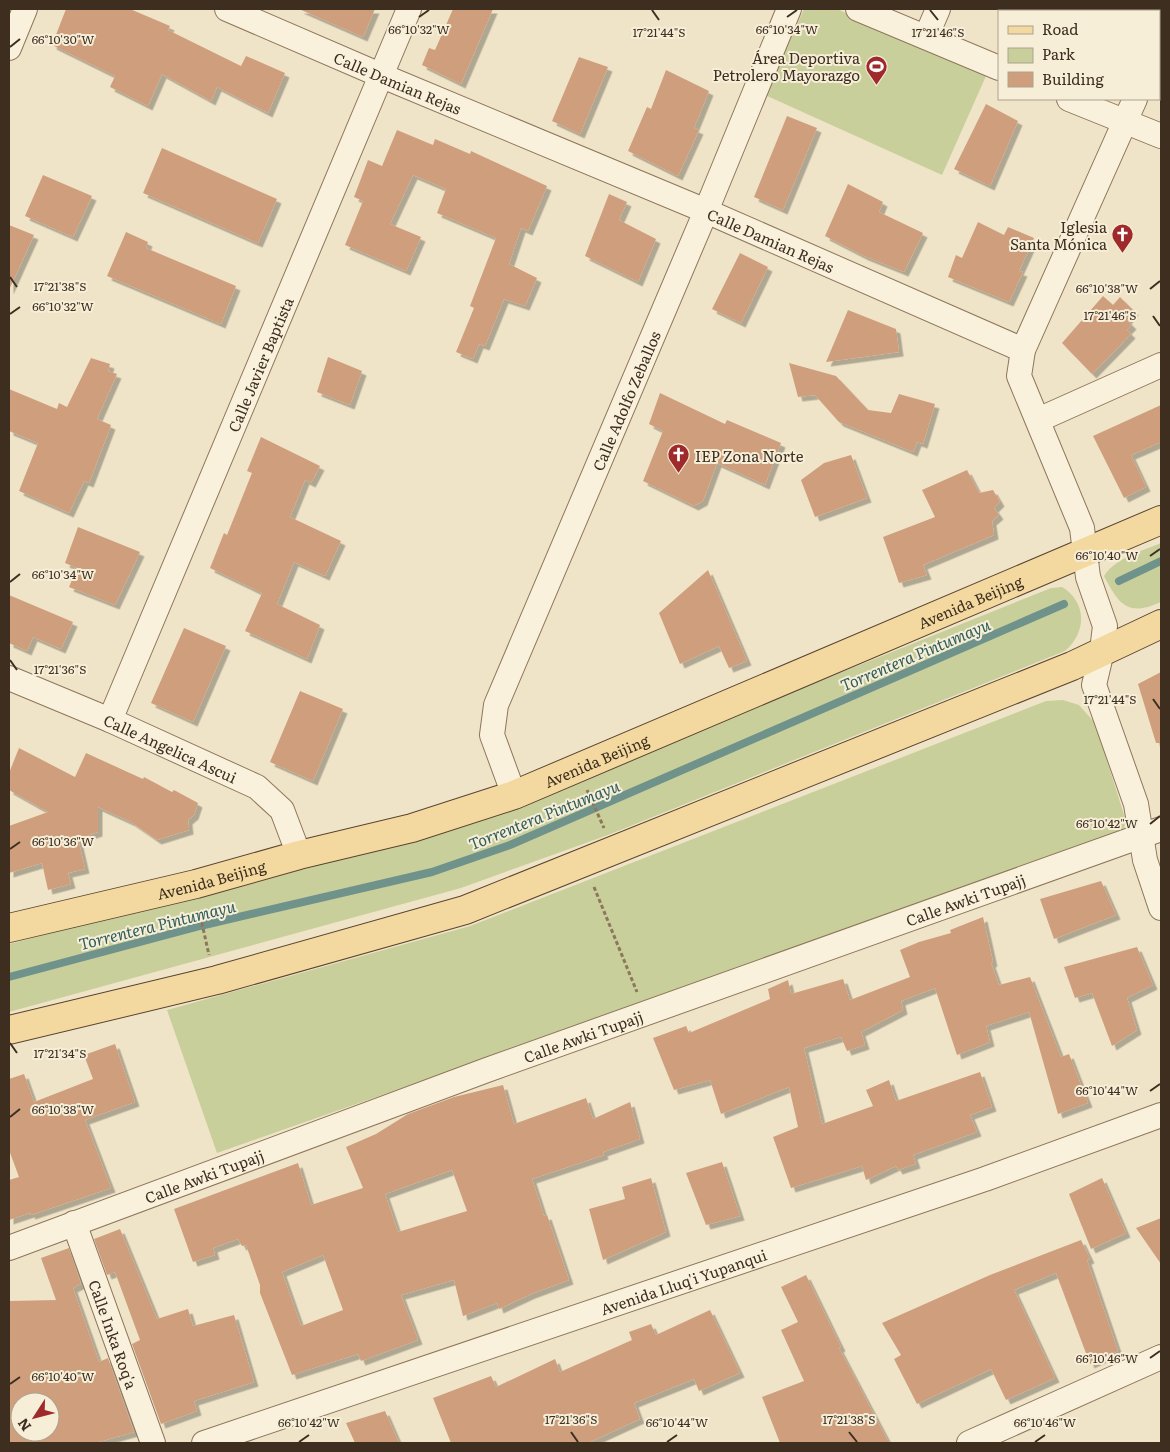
<svg xmlns="http://www.w3.org/2000/svg" width="1170" height="1452" font-family="Literata,serif">
<defs>
<filter id="shadow"><feDropShadow dx="4.5" dy="4.5" stdDeviation="0" flood-color="#0004"/></filter>
</defs>
<rect width="100%" height="100%" fill="#f0e4c8"/>
<!-- green -->
<path fill="#c9cf9b" d="M 804,9 L 837,9 L 986,76 L 942,175 L 765,95 Z
M 1161,543 L 1161,602 C 1128,617 1119,605 1104,576 C 1115,558 1142,551 1161,543 Z
M 1062,587 C 1087,602 1087,632 1065,651 L 608,835 L 461,888 L 9,1012 L 9,944 L 454,828 L 1051,588 Z
M 1063,700 L 1079,705 L 1095,723 L 1126,821 L 1123,832 L 1118,836 L 217,1153 L 167,1010 L 470,926 L 1046,701 Z"/>
<g fill="none" stroke-linecap="round" stroke-linejoin="round">
<!-- stream -->
<path stroke="#6f938a" stroke-width="8" d="M 1119,581 L 1161,561
M 9,977 L 200,926 L 432,872 L 510,845 L 1064,604"/>
</g>
<!-- building -->
<path fill="#cf9f7d" fill-rule="evenodd" filter="url(#shadow)" d="M 66,9 L 130,9 L 170,26 L 168,30 L 241,66 L 246,56 L 285,73 L 268,113 L 217,87 L 211,101 L 162,74 L 148,106 L 110,87 L 115,76 L 52,45 Z
M 299,9 L 375,9 L 363,37 Z
M 453,9 L 493,9 L 461,84 L 422,65 L 429,48 L 435,50 Z
M 579,57 L 608,67 L 580,134 L 552,121 Z
M 666,70 L 709,91 L 694,128 L 699,130 L 678,176 L 628,151 L 647,107 L 651,109 Z
M 986,104 L 1018,121 L 990,186 L 954,169 Z
M 787,116 L 817,128 L 783,210 L 754,197 Z
M 397,130 L 433,145 L 435,139 L 470,154 L 471,151 L 547,186 L 528,231 L 521,228 L 509,264 L 537,278 L 525,306 L 504,299 L 485,346 L 479,344 L 473,359 L 456,352 L 474,308 L 470,306 L 496,238 L 437,213 L 446,189 L 413,175 L 390,224 L 421,237 L 406,271 L 345,245 L 363,201 L 354,197 L 368,160 L 382,166 Z
M 162,148 L 277,199 L 258,243 L 143,193 Z
M 43,175 L 92,196 L 73,237 L 25,216 Z
M 848,184 L 883,202 L 879,212 L 923,233 L 904,272 L 864,256 L 825,236 Z
M 609,194 L 627,202 L 619,220 L 656,239 L 638,282 L 585,256 Z
M 978,222 L 1004,235 L 1008,227 L 1034,238 L 1019,271 L 1023,272 L 1009,302 L 948,277 L 956,255 L 962,258 Z
M 9,225 L 34,235 L 9,290 Z
M 126,232 L 148,242 L 146,248 L 236,286 L 221,324 L 107,276 Z
M 740,253 L 768,267 L 741,323 L 712,309 Z
M 1103,296 L 1113,305 L 1120,297 L 1134,311 L 1127,320 L 1132,325 L 1127,330 L 1131,334 L 1092,374 L 1062,343 Z
M 848,310 L 896,329 L 899,352 L 826,362 Z
M 328,357 L 362,371 L 350,405 L 317,392 Z
M 91,358 L 110,364 L 108,371 L 117,374 L 97,419 L 111,425 L 89,483 L 84,481 L 69,513 L 19,491 L 38,443 L 9,431 L 9,389 L 57,409 L 59,403 L 67,407 Z
M 789,363 L 836,376 L 868,410 L 891,413 L 899,394 L 935,404 L 923,444 L 917,442 L 913,452 L 839,422 L 815,395 L 798,397 Z
M 660,393 L 725,424 L 727,420 L 781,443 L 765,485 L 717,463 L 703,501 L 694,506 L 643,481 L 663,431 L 649,424 Z
M 1161,405 L 1161,442 L 1131,455 L 1146,487 L 1124,498 L 1093,436 Z
M 261,437 L 320,466 L 311,483 L 305,480 L 290,517 L 341,541 L 325,576 L 294,562 L 277,604 L 320,625 L 307,659 L 245,631 L 262,593 L 210,568 L 224,533 L 227,535 L 252,473 L 247,471 Z
M 851,455 L 867,498 L 815,517 L 801,480 L 824,463 Z
M 967,470 L 979,493 L 993,490 L 1000,502 L 994,508 L 999,515 L 992,521 L 994,535 L 923,565 L 927,575 L 899,583 L 883,537 L 935,517 L 922,490 Z
M 78,527 L 140,552 L 115,605 L 69,587 L 77,568 L 65,563 Z
M 708,570 L 747,661 L 729,668 L 719,646 L 680,664 L 659,613 Z
M 9,595 L 73,622 L 61,649 L 33,637 L 27,651 L 9,643 Z
M 184,628 L 226,646 L 193,722 L 151,703 Z
M 1161,672 L 1161,743 L 1156,743 L 1138,684 Z
M 300,691 L 343,709 L 313,781 L 270,762 Z
M 19,748 L 75,777 L 86,753 L 143,779 L 144,777 L 172,792 L 174,790 L 198,803 L 194,815 L 188,820 L 189,830 L 157,840 L 131,822 L 98,807 L 98,832 L 78,839 L 85,869 L 68,873 L 71,884 L 48,890 L 42,863 L 9,873 L 9,826 L 48,812 L 9,790 L 9,773 Z
M 1101,881 L 1116,915 L 1054,939 L 1040,899 Z
M 983,917 L 993,962 L 991,963 L 999,985 L 1030,977 L 1061,1057 L 1069,1054 L 1088,1103 L 1058,1114 L 1029,1012 L 986,1026 L 990,1042 L 957,1055 L 935,988 L 901,1001 L 903,1010 L 861,1032 L 865,1045 L 847,1051 L 841,1037 L 804,1048 L 822,1124 L 873,1106 L 866,1090 L 889,1080 L 896,1101 L 980,1072 L 992,1107 L 970,1115 L 977,1132 L 913,1155 L 916,1164 L 898,1170 L 896,1166 L 866,1180 L 862,1166 L 791,1188 L 773,1137 L 798,1127 L 789,1087 L 721,1114 L 710,1080 L 674,1090 L 653,1038 L 686,1026 L 689,1033 L 770,999 L 768,989 L 788,980 L 791,994 L 843,979 L 850,1000 L 910,977 L 900,950 L 919,942 L 951,933 L 950,930 Z
M 1137,947 L 1153,985 L 1127,998 L 1137,1030 L 1112,1046 L 1092,993 L 1075,998 L 1064,967 Z
M 115,1044 L 135,1102 L 85,1120 L 111,1188 L 31,1215 L 30,1213 L 9,1220 L 9,1180 L 19,1177 L 9,1150 L 9,1079 L 24,1074 L 34,1102 L 93,1079 L 84,1055 Z
M 503,1085 L 514,1124 L 586,1098 L 593,1119 L 630,1102 L 640,1139 L 603,1152 L 604,1155 L 532,1179 L 544,1216 L 547,1215 L 569,1280 L 531,1294 L 499,1309 L 497,1303 L 463,1316 L 454,1280 L 401,1295 L 418,1340 L 361,1361 L 358,1354 L 292,1375 L 260,1293 L 260,1285 L 246,1245 L 242,1246 L 238,1239 L 213,1248 L 215,1255 L 193,1262 L 174,1209 L 298,1163 L 311,1205 L 363,1188 L 346,1147 L 376,1134 L 408,1114 L 454,1097 ZM 452,1170 L 467,1211 L 398,1232 L 385,1194 ZM 323,1255 L 343,1310 L 301,1326 L 282,1272 Z
M 722,1162 L 740,1216 L 706,1225 L 686,1173 Z
M 651,1178 L 666,1232 L 603,1260 L 589,1209 L 625,1199 L 622,1187 Z
M 1102,1178 L 1126,1233 L 1091,1249 L 1069,1194 Z
M 1161,1218 L 1161,1264 L 1136,1228 Z
M 120,1229 L 157,1319 L 188,1309 L 193,1326 L 234,1315 L 254,1382 L 194,1401 L 197,1411 L 161,1424 L 132,1344 L 140,1340 L 115,1272 L 107,1275 L 94,1239 Z
M 1081,1240 L 1090,1259 L 1087,1260 L 1118,1351 L 1090,1364 L 1056,1273 L 1014,1290 L 1055,1378 L 1006,1400 L 991,1369 L 917,1404 L 894,1359 L 901,1355 L 882,1323 L 990,1275 Z
M 69,1248 L 81,1284 L 73,1288 L 99,1362 L 108,1358 L 134,1432 L 95,1443 L 9,1443 L 9,1301 L 56,1300 L 41,1258 ZM 20,1402 L 50,1402 L 50,1432 L 20,1432 Z
M 806,1275 L 841,1347 L 839,1348 L 889,1443 L 780,1443 L 762,1397 L 804,1381 L 781,1330 L 798,1322 L 781,1287 Z
M 710,1310 L 740,1373 L 699,1391 L 694,1379 L 634,1403 L 640,1419 L 588,1443 L 451,1443 L 433,1398 L 491,1376 L 496,1387 L 555,1359 L 560,1372 L 632,1340 L 629,1332 L 651,1324 L 656,1335 Z
M 385,1411 L 399,1443 L 355,1443 L 346,1423 Z"/>
<g fill="none" stroke-linecap="round" stroke-linejoin="round">
<defs>
<g id="minor">
<path id="s1" d="M 227,9 L 380,75 L 706,211 L 1023,350"/>
<path d="M 858,9 L 999,68"/>
<path d="M 926,37 L 938,9"/>
<path d="M 1159,40 L 1161,34"/>
<path d="M 9,48 L 25,9"/>
<path d="M 1069,99 L 1161,136"/>
<path d="M 1135,99 L 1023,350 L 1019,376 L 1082,528 L 1088,577 L 1105,626 L 1102,651 L 1094,685 L 1136,804 L 1145,860 L 1161,908"/>
<path d="M 1038,420 L 1161,365"/>
<path id="s2" d="M 9,678 L 110,720 L 257,787 L 282,810 L 299,855"/>
<path id="s3" d="M 110,720 L 409,9"/>
<path id="s4" d="M 514,795 L 492,735 L 496,705 L 706,211 L 789,9"/>
<path id="s5" d="M 74,1223 L 153,1443"/>
<path id="s6" d="M 9,1248 L 487,1070 L 1161,829"/>
<path id="s7" d="M 204,1443 L 985,1179 L 1161,1115"/>
<path d="M 969,1443 L 1161,1357"/>
</g>
<g id="major">
<path id="s8" d="M 9,928 L 196,884 L 299,855 L 412,828 L 514,795 L 1161,520"/>
<path d="M 9,1030 L 217,980 L 465,910 L 1072,666 L 1161,624"/>
</g>
</defs>
<!-- minor casing -->
<use href="#minor" stroke="#8d765c" stroke-width="26"/>
<!-- major casing -->
<use href="#major" stroke="#5b4430" stroke-width="30"/>
<!-- path -->
<path stroke="#8d765c" stroke-width="3" stroke-dasharray="4 2.5" stroke-linecap="butt" d="M 587,790 L 604,828
M 594,887 L 637,992
M 199,910 L 209,955"/>
<!-- minor -->
<use href="#minor" stroke="#faf1dc" stroke-width="24"/>
<!-- major -->
<use href="#major" stroke="#f3d9a0" stroke-width="28"/>
</g>
<!-- ticks -->
<path fill="none" stroke="#3d2e20" stroke-width="2" d="M 652,10 L 659,20M 930,10 L 938,20M 419,17 L 429,10M 787,17 L 797,10M 10,47 L 20,39M 10,277 L 17,287M 1150,289 L 1160,281M 10,314 L 20,307M 1153,316 L 1160,326M 1150,556 L 1160,549M 10,582 L 20,574M 10,660 L 17,670M 1153,699 L 1160,709M 1150,824 L 1160,816M 10,849 L 20,842M 10,1043 L 17,1053M 1150,1091 L 1160,1084M 10,1117 L 20,1109M 1150,1358 L 1160,1351M 10,1384 L 20,1377M 571,1432 L 578,1442M 849,1432 L 857,1442M 299,1442 L 309,1435M 667,1442 L 677,1435M 1035,1442 L 1045,1435"/>
<!-- icons -->
<defs>
<symbol id="stadium-pin" viewBox="-11 -11 22 30"><path d="M0 17L-7.5 6A9.5 9.5 0 1 1 7.5 6Z" fill="#9e2a2b" stroke="#f7eed8"/><path d="M0-5a6.5 5 0 1 0 0 10a6.5 5 0 1 0 0-10ZM-3.5-1.8h7v3.6h-7Z" fill="#fff"/></symbol>
<symbol id="church-pin" viewBox="-11 -11 22 30"><path d="M0 17L-7.5 6A9.5 9.5 0 1 1 7.5 6Z" fill="#9e2a2b" stroke="#f7eed8"/><path d="M-1.2-6h2.4v3.5h3.3v2.4h-3.3V6h-2.4V-.1h-3.3v-2.4h3.3Z" fill="#fff"/></symbol>
</defs>
<g fill-rule="evenodd">
<use href="#stadium-pin" x="864" y="54" width="25" height="34"/>
<use href="#church-pin" x="1110" y="222" width="25" height="34"/>
<use href="#church-pin" x="666" y="442" width="25" height="34"/>
</g>
<g text-anchor="middle" dominant-baseline="central" stroke-width="4" stroke-linejoin="round" paint-order="stroke">
<!-- poi labels -->
<g font-size="15" fill="#3d2e20" stroke="#f7eed8" text-anchor="end">
<text x="860" y="57">Área Deportiva<tspan x="860" dy="17">Petrolero Mayorazgo</tspan></text>
<text x="1107" y="226">Iglesia<tspan x="1107" dy="17">Santa Mónica</tspan></text>
<text x="695" y="455" text-anchor="start">IEP Zona Norte</text>
</g>
<!-- street labels -->
<g font-size="15" fill="#3d2e20" stroke="#f7eed8">
<text stroke="none"><textPath href="#s1" startOffset="186">Calle Damian Rejas</textPath></text>
<text stroke="none"><textPath href="#s1" startOffset="591">Calle Damian Rejas</textPath></text>
<text stroke="none"><textPath href="#s3" startOffset="386">Calle Javier Baptista</textPath></text>
<text stroke="none"><textPath href="#s4" startOffset="425">Calle Adolfo Zeballos</textPath></text>
<text stroke="none"><textPath href="#s8" startOffset="1018">Avenida Beijing</textPath></text>
<text stroke="none"><textPath href="#s2" startOffset="176">Calle Angelica Ascui</textPath></text>
<text stroke="none"><textPath href="#s8" startOffset="612">Avenida Beijing</textPath></text>
<text stroke="none"><textPath href="#s8" startOffset="208">Avenida Beijing</textPath></text>
<text stroke="none"><textPath href="#s6" startOffset="1018">Calle Awki Tupajj</textPath></text>
<text stroke="none"><textPath href="#s6" startOffset="612">Calle Awki Tupajj</textPath></text>
<text stroke="none"><textPath href="#s6" startOffset="208">Calle Awki Tupajj</textPath></text>
<text stroke="none"><textPath href="#s7" startOffset="506">Avenida Lluq'i Yupanqui</textPath></text>
<text stroke="none"><textPath href="#s5" startOffset="118">Calle Inka Roq'a</textPath></text>
</g>
<!-- water labels -->
<g font-size="16" font-style="italic" fill="#2f5d5a" stroke="#f7eed8">
<text transform="translate(915 654) rotate(-23)">Torrentera Pintumayu</text>
<text transform="translate(544 814) rotate(-22)">Torrentera Pintumayu</text>
<text transform="translate(157 924) rotate(-14)">Torrentera Pintumayu</text>
</g>
</g>
<g font-size="12" text-anchor="middle" fill="#3d2e20" stroke="#f7eed8" stroke-width="4" stroke-linejoin="round" paint-order="stroke">
<text x="419" y="34">66°10'32"W</text>
<text x="787" y="34">66°10'34"W</text>
<text x="659" y="37">17°21'44"S</text>
<text x="938" y="37">17°21'46"S</text>
<text x="63" y="44">66°10'30"W</text>
<text x="60" y="291">17°21'38"S</text>
<text x="1107" y="293">66°10'38"W</text>
<text x="63" y="311">66°10'32"W</text>
<text x="1110" y="320">17°21'46"S</text>
<text x="1107" y="560">66°10'40"W</text>
<text x="63" y="579">66°10'34"W</text>
<text x="60" y="674">17°21'36"S</text>
<text x="1110" y="704">17°21'44"S</text>
<text x="1107" y="828">66°10'42"W</text>
<text x="63" y="846">66°10'36"W</text>
<text x="60" y="1058">17°21'34"S</text>
<text x="1107" y="1095">66°10'44"W</text>
<text x="63" y="1114">66°10'38"W</text>
<text x="1107" y="1363">66°10'46"W</text>
<text x="63" y="1381">66°10'40"W</text>
<text x="571" y="1424">17°21'36"S</text>
<text x="849" y="1424">17°21'38"S</text>
<text x="309" y="1427">66°10'42"W</text>
<text x="677" y="1427">66°10'44"W</text>
<text x="1045" y="1427">66°10'46"W</text>
</g>
<!-- border -->
<rect width="1170" height="1452" fill="none" stroke="#3d2e20" stroke-width="20"/>
<!-- legend -->
<rect x="998" y="10" width="162" height="90" fill="#f7eed8" stroke="#ada18e"/>
<rect x="1008" y="26" width="25" height="8" fill="#f3d9a0" stroke="#ada18e"/>
<text x="1042" y="35" font-size="15" fill="#3d2e20">Road</text>
<rect x="1008" y="48" width="25" height="15" fill="#c9cf9b" stroke="#ada18e"/>
<text x="1042" y="60" font-size="15" fill="#3d2e20">Park</text>
<rect x="1008" y="72" width="25" height="15" fill="#cf9f7d" stroke="#ada18e"/>
<text x="1042" y="85" font-size="15" fill="#3d2e20">Building</text>
<!-- north arrow -->
<g transform="translate(35 1417) rotate(234)"><circle r="24" fill="#f7eed8" stroke="#ada18e"/>
<path d="M0-4L9 19L0 12L-9 19Z" fill="#9e2a2b"/>
<text y="-8" font-size="14" font-weight="bold" text-anchor="middle" fill="#3d2e20">N</text>
</g>
</svg>
